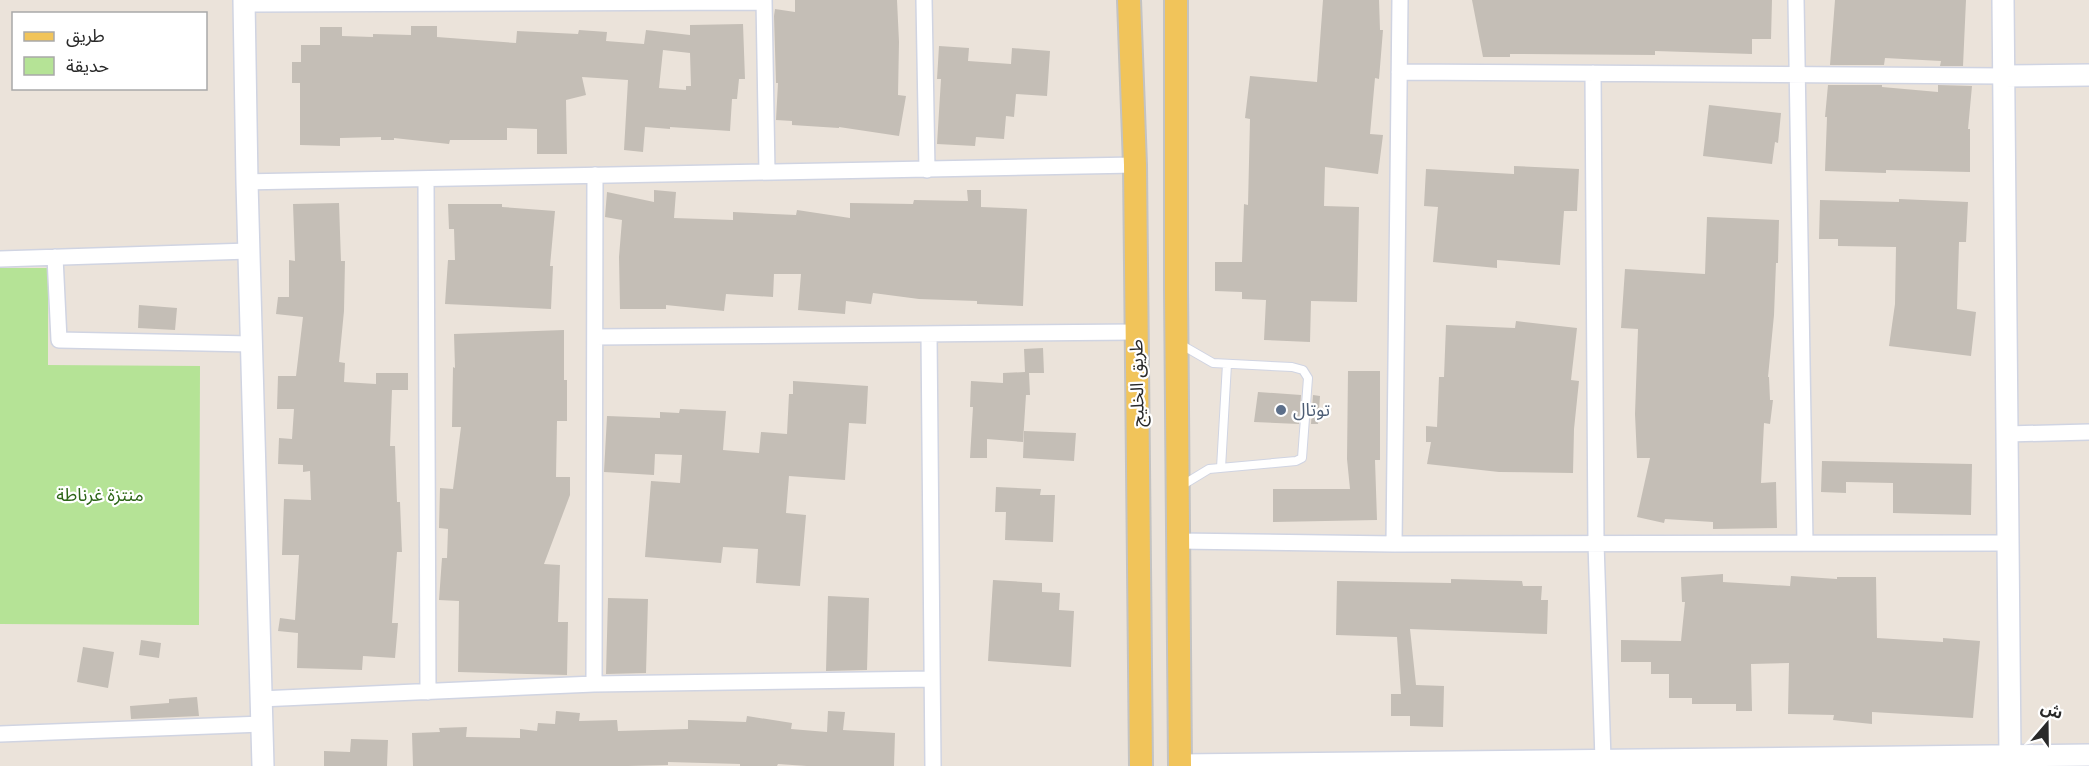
<svg xmlns="http://www.w3.org/2000/svg" width="2089" height="766" font-family="'Nunito Sans','Noto Sans Arabic',sans-serif">
<rect width="100%" height="100%" fill="#ebe3da"/>
<!-- green -->
<path fill="#b5e396" d="M 0,268 L 48,268 L 48,365 L 200,366 L 199,625 L 0,624 Z"/>
<!-- building -->
<path fill="#c4beb6" fill-rule="evenodd" d="M 795,0 L 897,0 L 899,42 L 898,95 L 906,96 L 899,136 L 839,127 L 839,128 L 792,125 L 792,121 L 776,120 L 778,83 L 776,83 L 774,16 L 775,9 L 795,12 Z
M 1323,0 L 1379,0 L 1380,30 L 1383,30 L 1379,79 L 1375,78 L 1370,134 L 1383,135 L 1378,174 L 1325,167 L 1324,206 L 1359,207 L 1357,302 L 1311,301 L 1310,342 L 1264,340 L 1266,300 L 1242,299 L 1242,292 L 1215,291 L 1215,262 L 1242,262 L 1244,204 L 1248,205 L 1250,119 L 1245,118 L 1250,76 L 1317,82 Z
M 1472,0 L 1772,0 L 1771,39 L 1752,39 L 1752,54 L 1655,51 L 1655,55 L 1510,54 L 1510,57 L 1483,57 Z
M 1835,0 L 1966,0 L 1963,66 L 1940,66 L 1941,61 L 1885,58 L 1884,65 L 1830,65 Z
M 743,24 L 745,79 L 739,79 L 737,99 L 732,99 L 730,131 L 670,127 L 670,129 L 645,127 L 643,152 L 624,150 L 628,80 L 582,77 L 586,95 L 566,100 L 567,154 L 537,154 L 537,129 L 507,128 L 507,140 L 450,140 L 449,144 L 394,138 L 394,140 L 381,140 L 381,137 L 340,138 L 340,146 L 300,145 L 300,83 L 292,83 L 292,62 L 301,62 L 301,45 L 320,45 L 320,27 L 342,27 L 342,36 L 373,37 L 373,34 L 411,35 L 411,26 L 437,26 L 437,37 L 516,43 L 517,31 L 578,34 L 579,30 L 607,32 L 606,41 L 644,44 L 646,30 L 690,35 L 690,25 ZM 663,50 L 690,53 L 691,86 L 686,86 L 686,90 L 659,88 Z
M 939,46 L 969,48 L 968,61 L 1011,64 L 1012,48 L 1050,51 L 1047,96 L 1016,94 L 1014,117 L 1006,116 L 1004,139 L 976,137 L 975,146 L 937,144 L 941,79 L 937,79 Z
M 1828,85 L 1882,85 L 1882,87 L 1938,92 L 1938,85 L 1972,86 L 1968,129 L 1970,129 L 1970,172 L 1886,170 L 1886,173 L 1825,171 L 1827,117 L 1825,117 Z
M 1709,105 L 1781,113 L 1778,143 L 1775,142 L 1772,164 L 1703,156 Z
M 1514,166 L 1579,169 L 1577,211 L 1564,211 L 1560,265 L 1497,260 L 1497,268 L 1433,262 L 1438,207 L 1424,206 L 1426,169 L 1514,174 Z
M 654,190 L 676,192 L 674,218 L 733,220 L 733,212 L 796,215 L 797,210 L 850,218 L 850,203 L 913,204 L 914,200 L 968,201 L 967,190 L 981,190 L 981,207 L 1027,209 L 1023,306 L 977,304 L 977,301 L 919,299 L 873,293 L 871,304 L 846,301 L 845,314 L 798,310 L 801,274 L 774,274 L 773,297 L 726,294 L 724,311 L 666,305 L 666,309 L 620,309 L 619,257 L 622,220 L 605,217 L 607,192 L 654,202 Z
M 1899,199 L 1968,202 L 1966,242 L 1959,242 L 1957,309 L 1976,312 L 1971,356 L 1889,346 L 1895,304 L 1896,247 L 1838,246 L 1838,239 L 1819,239 L 1820,200 L 1899,202 Z
M 339,203 L 341,261 L 345,261 L 344,311 L 339,362 L 345,363 L 344,382 L 376,384 L 376,373 L 408,373 L 408,390 L 392,390 L 390,446 L 395,446 L 397,502 L 400,502 L 402,552 L 397,552 L 392,623 L 398,623 L 395,658 L 363,656 L 362,670 L 297,668 L 298,633 L 278,631 L 280,618 L 295,620 L 299,555 L 282,555 L 284,499 L 311,500 L 310,471 L 303,472 L 303,465 L 278,464 L 279,438 L 292,439 L 294,409 L 277,409 L 278,376 L 296,376 L 303,317 L 276,314 L 278,297 L 289,297 L 289,260 L 295,261 L 293,204 Z
M 448,204 L 502,204 L 502,207 L 555,211 L 550,266 L 553,266 L 551,309 L 445,304 L 448,260 L 455,260 L 454,229 L 449,229 Z
M 1707,217 L 1779,220 L 1778,263 L 1776,263 L 1774,315 L 1768,377 L 1769,377 L 1770,400 L 1773,400 L 1770,424 L 1764,423 L 1761,483 L 1776,482 L 1777,528 L 1713,529 L 1713,522 L 1665,519 L 1664,523 L 1637,517 L 1650,458 L 1637,458 L 1635,414 L 1638,329 L 1621,328 L 1625,269 L 1705,274 Z
M 139,305 L 177,308 L 175,330 L 138,328 Z
M 1516,321 L 1577,328 L 1571,380 L 1579,381 L 1574,429 L 1573,473 L 1499,472 L 1427,464 L 1431,442 L 1426,442 L 1426,426 L 1437,427 L 1439,377 L 1444,377 L 1446,325 L 1515,328 Z
M 564,330 L 564,380 L 567,380 L 567,421 L 557,421 L 556,477 L 570,477 L 570,495 L 544,564 L 560,565 L 558,622 L 568,622 L 567,675 L 458,672 L 459,601 L 439,600 L 442,558 L 447,558 L 448,529 L 439,528 L 440,488 L 453,489 L 461,427 L 452,427 L 453,367 L 455,368 L 454,334 Z
M 1043,348 L 1044,373 L 1029,373 L 1030,395 L 1026,395 L 1023,442 L 987,439 L 987,458 L 970,458 L 973,407 L 970,407 L 971,381 L 1003,383 L 1003,373 L 1025,372 L 1024,349 Z
M 1348,371 L 1380,371 L 1380,460 L 1375,460 L 1377,520 L 1273,522 L 1273,489 L 1350,489 L 1347,459 Z
M 793,381 L 868,386 L 866,424 L 849,423 L 845,480 L 789,476 L 786,513 L 806,515 L 800,586 L 756,583 L 758,549 L 723,547 L 721,563 L 645,557 L 651,481 L 680,483 L 682,455 L 655,454 L 654,475 L 604,472 L 607,416 L 660,418 L 660,412 L 679,413 L 680,409 L 726,411 L 723,450 L 759,453 L 761,432 L 787,434 L 789,394 L 793,394 Z
M 1258,392 L 1301,395 L 1299,424 L 1254,422 Z
M 1313,395 L 1320,396 L 1318,424 L 1311,424 Z
M 1024,431 L 1076,433 L 1074,461 L 1023,458 Z
M 1822,461 L 1972,464 L 1971,515 L 1893,513 L 1893,483 L 1846,482 L 1846,493 L 1821,492 Z
M 996,487 L 1041,489 L 1040,495 L 1055,495 L 1053,542 L 1005,540 L 1006,512 L 995,512 Z
M 1723,574 L 1723,582 L 1790,586 L 1791,576 L 1837,579 L 1837,577 L 1876,577 L 1877,638 L 1943,642 L 1943,638 L 1980,641 L 1973,718 L 1872,712 L 1872,724 L 1833,720 L 1834,715 L 1788,714 L 1789,663 L 1751,664 L 1752,711 L 1736,711 L 1736,704 L 1692,704 L 1692,698 L 1669,698 L 1669,674 L 1651,674 L 1651,662 L 1621,662 L 1621,640 L 1681,641 L 1685,602 L 1682,602 L 1681,577 Z
M 1451,579 L 1522,581 L 1523,586 L 1542,586 L 1541,600 L 1548,600 L 1547,634 L 1410,629 L 1416,685 L 1444,686 L 1443,727 L 1410,726 L 1410,716 L 1391,716 L 1391,694 L 1401,694 L 1397,637 L 1336,635 L 1337,581 L 1451,583 Z
M 993,580 L 1042,583 L 1042,592 L 1060,593 L 1059,610 L 1074,611 L 1071,667 L 988,661 Z
M 828,596 L 869,598 L 867,670 L 826,671 Z
M 608,598 L 648,599 L 646,673 L 606,674 Z
M 141,640 L 161,643 L 159,658 L 139,655 Z
M 83,647 L 114,652 L 108,688 L 77,682 Z
M 197,697 L 199,716 L 131,719 L 130,706 L 169,703 L 169,699 Z
M 556,711 L 580,713 L 579,721 L 617,720 L 618,731 L 688,729 L 688,720 L 746,722 L 747,716 L 792,723 L 791,729 L 827,732 L 828,711 L 845,712 L 843,730 L 895,733 L 894,766 L 807,766 L 778,764 L 777,766 L 740,766 L 740,764 L 668,762 L 668,765 L 628,766 L 413,766 L 412,733 L 440,732 L 439,728 L 467,727 L 466,737 L 520,738 L 520,729 L 537,731 L 538,723 L 555,724 Z
M 351,739 L 388,740 L 387,766 L 324,766 L 324,751 L 350,752 Z"/>
<g fill="none" stroke-linecap="round" stroke-linejoin="round">
<defs>
<path id="lane" d="M 1180,344 L 1213,363 L 1292,367 L 1303,370 L 1308,378 L 1302,458 L 1296,461 L 1209,469 L 1181,486
M 1221,468 L 1227,364"/>
<path id="street" d="M 764,0 L 767,172
M 924,0 L 927,170
M 1796,0 L 1805,543
M 244,4 L 764,2
M 1399,72 L 2004,76
M 1593,73 L 1596,543 L 1603,760
M 426,179 L 428,692
M 247,182 L 1135,165
M 55,257 L 59,340 L 251,344
M 0,259 L 249,251
M 929,334 L 933,766
M 595,337 L 1136,332
M 2007,434 L 2089,432
M 1178,541 L 1394,544 L 2008,543
M 1394,544 L 1400,0
M 594,684 L 595,175
M 260,699 L 594,684 L 932,679
M 0,734 L 261,724"/>
<path id="secondary" d="M 244,0 L 247,182 L 263,766
M 2003,0 L 2010,756
M 2004,76 L 2089,75
M 1180,765 L 2089,755"/>
<path id="primary" d="M 1129,0 L 1135,165 L 1141,766
M 1176,0 L 1176,289 L 1180,766"/>
</defs>
<!-- lane casing -->
<use href="#lane" stroke="#d0d4e2" stroke-width="10"/>
<!-- street casing -->
<use href="#street" stroke="#d0d4e2" stroke-width="18"/>
<!-- secondary casing -->
<use href="#secondary" stroke="#d0d4e2" stroke-width="24"/>
<!-- primary casing -->
<use href="#primary" stroke="#c3c3c3" stroke-width="26"/>
<!-- lane -->
<use href="#lane" stroke="#fff" stroke-width="8"/>
<!-- street -->
<use href="#street" stroke="#fff" stroke-width="15"/>
<!-- secondary -->
<use href="#secondary" stroke="#fff" stroke-width="21"/>
<!-- primary -->
<use href="#primary" stroke="#f1c45a" stroke-width="22"/>
</g>
<!-- markers -->
<circle fill="#5c6f8a" stroke="#fff" stroke-width="2" cx="1281" cy="410" r="6"/>
<g text-anchor="middle" dominant-baseline="central" stroke-width="4.5" stroke-linejoin="round" paint-order="stroke">
<!-- street labels -->
<g font-size="18" fill="#292929" stroke="#fff">
<text transform="translate(1137 383) rotate(-91)">طريق الخليج</text>
</g>
<!-- service labels -->
<g font-size="18" fill="#4e5e75" stroke="#fff" text-anchor="start">
<text x="1293" y="410">توتال</text>
</g>
<!-- park labels -->
<g font-size="18" fill="#2e6619" stroke="#fff">
<text x="100" y="495">منتزة غرناطة</text>
</g>
</g>
<!-- legend -->
<rect x="12" y="12" width="195" height="78" fill="#ffffff" stroke="#a9a9a9" stroke-width="1.5"/>
<rect x="24" y="32" width="30" height="9" fill="#f1c45a" stroke="#a9a9a9" stroke-width="1.5"/>
<text x="66" y="42" font-size="18" fill="#292929">طريق</text>
<rect x="24" y="57" width="30" height="18" fill="#b5e396" stroke="#a9a9a9" stroke-width="1.5"/>
<text x="66" y="72" font-size="18" fill="#292929">حديقة</text>
<!-- north arrow -->
<g transform="translate(2047 724) rotate(20)" stroke="#ffffff" stroke-width="4.5" paint-order="stroke">
<path d="M0-4.5L10 22L0 15L-10 22Z" fill="#292929"/>
<text y="-9" font-size="16" font-weight="bold" text-anchor="middle" fill="#292929">ش</text>
</g>
</svg>
